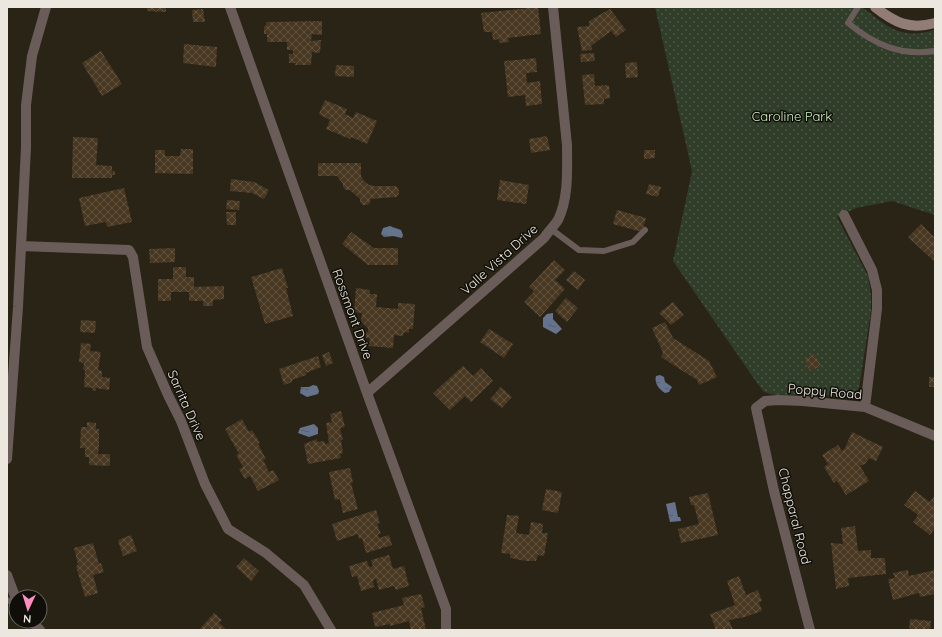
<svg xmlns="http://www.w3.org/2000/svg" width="942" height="637" font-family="Quicksand,sans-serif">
<defs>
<pattern id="green-dots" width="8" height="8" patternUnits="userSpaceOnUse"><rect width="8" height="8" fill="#2f3d29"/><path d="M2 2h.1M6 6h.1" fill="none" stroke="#4d5948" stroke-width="1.8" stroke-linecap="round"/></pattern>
<pattern id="water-ripples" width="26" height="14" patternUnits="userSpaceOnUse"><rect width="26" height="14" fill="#65748c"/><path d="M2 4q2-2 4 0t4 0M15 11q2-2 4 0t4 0" fill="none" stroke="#585f6b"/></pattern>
<pattern id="building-cross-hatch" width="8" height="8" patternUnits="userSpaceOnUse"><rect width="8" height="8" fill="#483721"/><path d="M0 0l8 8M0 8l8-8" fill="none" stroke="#635441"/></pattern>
</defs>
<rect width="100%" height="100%" fill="#2a2417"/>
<!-- green -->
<path fill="url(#green-dots)" d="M 655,7 L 862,7 C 888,27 900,40 935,30 L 935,215 L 892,201 L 856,208 L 837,217 L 868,276 L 871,296 L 871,311 L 859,388 L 855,394 L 849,397 L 810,394 L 776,395 L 764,392 L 757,383 L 673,261 L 692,171 Z"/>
<!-- water -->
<path fill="url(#water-ripples)" d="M 390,226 L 401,230 L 403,235 L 402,238 L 393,236 L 384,237 L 381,234 L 383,228 Z
M 553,313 L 553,319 L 562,329 L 556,334 L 543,327 L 543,318 L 547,314 Z
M 660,375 L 664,377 L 665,382 L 672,387 L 669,392 L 665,393 C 659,389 654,383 656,376 Z
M 313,385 L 317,386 L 319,391 L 318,394 L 307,397 L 300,393 L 301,387 L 309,387 Z
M 314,424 L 318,428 L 318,434 L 309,437 L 298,433 L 300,428 Z
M 675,502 L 678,517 L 680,517 L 681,521 L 670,522 L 666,504 Z"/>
<!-- building -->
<path fill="url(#building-cross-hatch)" d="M 147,7 L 166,7 L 166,12 L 147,11 Z
M 538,7 L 541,34 L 508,38 L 509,42 L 499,43 L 499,39 L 493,40 L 492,32 L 484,32 L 481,13 Z
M 203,9 L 205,22 L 193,22 L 192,10 Z
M 610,9 L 626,30 L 616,37 L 611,31 L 591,46 L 592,50 L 582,51 L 577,27 L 589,26 L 589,21 Z
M 322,21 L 322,35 L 312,34 L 311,41 L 321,40 L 320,53 L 312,52 L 311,65 L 295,65 L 296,63 L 289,63 L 289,54 L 293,54 L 293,50 L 287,50 L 287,42 L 267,42 L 267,34 L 264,34 L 264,26 L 266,26 L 266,22 Z
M 184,44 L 217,47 L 216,67 L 183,63 Z
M 101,51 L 122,84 L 102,96 L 82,63 Z
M 594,53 L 595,61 L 581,62 L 580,54 Z
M 536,58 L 537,72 L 526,73 L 527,83 L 540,81 L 542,104 L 526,106 L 525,95 L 508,97 L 504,61 Z
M 637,62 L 638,77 L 626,78 L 625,63 Z
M 336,65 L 354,66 L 354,77 L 335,76 Z
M 594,74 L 595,86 L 609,85 L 610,98 L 604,99 L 604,104 L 585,105 L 582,75 Z
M 325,100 L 347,109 L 345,114 L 353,118 L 356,112 L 377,121 L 367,144 L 351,137 L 350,139 L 326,129 L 330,120 L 319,114 Z
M 547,136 L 550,150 L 531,153 L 529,139 Z
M 73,137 L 98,138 L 96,165 L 112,166 L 112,171 L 115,171 L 115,175 L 112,175 L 112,178 L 72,178 Z
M 181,149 L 193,149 L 193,174 L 155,173 L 155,150 L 165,150 L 165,156 L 180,156 Z
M 644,150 L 655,150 L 655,158 L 644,159 Z
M 318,163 L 361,163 L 361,176 L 363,180 L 369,185 L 372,185 L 373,186 L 396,186 L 399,190 L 399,194 L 396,197 L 370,199 L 370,203 L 367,205 L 363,205 L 360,202 L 360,199 L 350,190 L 346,190 L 343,187 L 343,184 L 337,176 L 318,176 Z
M 231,179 L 254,182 L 269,190 L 264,199 L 252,193 L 230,191 Z
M 500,180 L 529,185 L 526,204 L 497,200 Z
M 649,184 L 661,187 L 658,197 L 646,194 Z
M 124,188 L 132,222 L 107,227 L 106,222 L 85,226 L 79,198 Z
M 227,200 L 240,201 L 239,210 L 226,209 Z
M 617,210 L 646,218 L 642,232 L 613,224 Z
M 226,212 L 236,212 L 236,225 L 227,225 Z
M 921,224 L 935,238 L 935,262 L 908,237 Z
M 351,232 L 374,248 L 398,248 L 398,265 L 368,265 L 342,244 Z
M 175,248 L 175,262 L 150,263 L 149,249 Z
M 554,260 L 565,270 L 555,280 L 565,289 L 540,317 L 524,302 L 534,291 L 529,287 Z
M 173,267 L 186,267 L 186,277 L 194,277 L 194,287 L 224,286 L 224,299 L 213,300 L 213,306 L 203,306 L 203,301 L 189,301 L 189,292 L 171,292 L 171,301 L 158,301 L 158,279 L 173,279 Z
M 282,268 L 288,288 L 286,288 L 293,316 L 265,324 L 251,277 Z
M 574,271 L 585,280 L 578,290 L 566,280 Z
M 356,288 L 370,290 L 370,294 L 377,294 L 376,307 L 398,309 L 398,303 L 415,304 L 413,329 L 409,329 L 409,333 L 404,332 L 403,336 L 394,335 L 393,348 L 369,346 L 370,338 L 366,338 L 366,332 L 368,332 L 368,328 L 361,321 L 362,313 L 354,312 Z
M 566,298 L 578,308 L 567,322 L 555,311 Z
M 673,302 L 684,315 L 671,325 L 659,313 Z
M 81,320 L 96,321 L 95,333 L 80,332 Z
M 665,322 L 673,338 L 709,361 L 717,377 L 699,385 L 697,380 L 661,357 L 663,353 L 652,328 Z
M 489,329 L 513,344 L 504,358 L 480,342 Z
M 81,343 L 91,344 L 90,351 L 101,352 L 98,370 L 102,371 L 102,377 L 110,378 L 109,390 L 96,388 L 96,391 L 92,390 L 93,388 L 84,387 L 85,370 L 83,370 L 84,363 L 79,362 Z
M 329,352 L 333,363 L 326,366 L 322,355 Z
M 815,354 L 821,366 L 810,371 L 804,359 Z
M 318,356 L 321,367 L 306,373 L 306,375 L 292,380 L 292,382 L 284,385 L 279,369 Z
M 463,366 L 473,376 L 481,368 L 493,381 L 471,402 L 465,396 L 450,410 L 433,393 Z
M 929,377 L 935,377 L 935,387 L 929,387 Z
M 501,387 L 512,397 L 502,408 L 490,399 Z
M 341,411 L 345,427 L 340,428 L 343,440 L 341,440 L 343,453 L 340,454 L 341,458 L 308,464 L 304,444 L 317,439 L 317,442 L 324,441 L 325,444 L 329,443 L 326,423 L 332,422 L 330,414 Z
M 242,419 L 249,432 L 252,430 L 260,443 L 258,444 L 266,459 L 263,460 L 269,472 L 273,470 L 279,480 L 258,491 L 250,476 L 245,479 L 239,469 L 243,467 L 236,455 L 239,454 L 225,429 Z
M 87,422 L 96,423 L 96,429 L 99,429 L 99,445 L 98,454 L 110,454 L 110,466 L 89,465 L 89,457 L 85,457 L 85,448 L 80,448 L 81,427 L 87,427 Z
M 852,432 L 883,447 L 876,461 L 869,458 L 865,464 L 860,466 L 869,481 L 846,495 L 837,481 L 834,483 L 824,467 L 828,464 L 822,455 L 838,445 L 842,451 L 845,448 Z
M 350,468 L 353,483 L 351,483 L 358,509 L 343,513 L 340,499 L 335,500 L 329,472 Z
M 546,489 L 562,492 L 558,513 L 542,510 Z
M 915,491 L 930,502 L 935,495 L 935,528 L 930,535 L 913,522 L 918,515 L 904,505 Z
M 708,493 L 718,535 L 681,543 L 678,529 L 699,524 L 694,505 L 691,505 L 689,497 Z
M 376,510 L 380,523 L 377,524 L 381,534 L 378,534 L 379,538 L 389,535 L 392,545 L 366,553 L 362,538 L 359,539 L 358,534 L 337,541 L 332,524 Z
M 507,515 L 519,516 L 516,533 L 529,535 L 531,522 L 543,524 L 542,533 L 548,533 L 544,556 L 538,555 L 536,561 L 526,561 L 510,558 L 510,554 L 501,553 Z
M 855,526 L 858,551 L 871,550 L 871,558 L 885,558 L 886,574 L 848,578 L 849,586 L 836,589 L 831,543 L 843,544 L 841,528 Z
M 131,535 L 137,551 L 123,556 L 118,540 Z
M 93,543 L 99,564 L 101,563 L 104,572 L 93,575 L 98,593 L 85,597 L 76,566 L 78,565 L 74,548 Z
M 389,555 L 393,569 L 404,566 L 409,586 L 396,590 L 394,586 L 379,590 L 376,579 L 373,580 L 374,587 L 361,591 L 357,576 L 352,577 L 349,566 L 367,561 L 369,567 L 373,566 L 371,560 Z
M 244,558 L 259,571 L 251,581 L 236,567 Z
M 908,570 L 909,576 L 935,570 L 935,594 L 920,597 L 919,593 L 893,600 L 888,579 L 895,578 L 893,573 Z
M 739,576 L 746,595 L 758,590 L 762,601 L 759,602 L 762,611 L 745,617 L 729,620 L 733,630 L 716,630 L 710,614 L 735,605 L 727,581 Z
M 421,594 L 425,607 L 421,608 L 426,630 L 411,630 L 409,621 L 390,626 L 390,624 L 375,627 L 372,613 L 404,605 L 402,598 Z
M 214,613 L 222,620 L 219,623 L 227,630 L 199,630 Z
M 910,619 L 931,621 L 930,630 L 909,630 Z"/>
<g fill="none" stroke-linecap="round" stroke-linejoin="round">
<!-- lane -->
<path stroke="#6a5d59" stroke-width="6" d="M 858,7 L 848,23 C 875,45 900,56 935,51
M 551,229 L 579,250 L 604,251 L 633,242 L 645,230
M 7,600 L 16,604"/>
<!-- street -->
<path stroke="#6a5d59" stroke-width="10" d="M 230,7 L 367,393 L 446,609 L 446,630
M 844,215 L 872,270 L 877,290 L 877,309 L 865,407
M 21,246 L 129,250 L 133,257 L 147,347 L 168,395 L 181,421 L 205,484 L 228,529 L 266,553 L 304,585 L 331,630
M 367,393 L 544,238 C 548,232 554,226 558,220 C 569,198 567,169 567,145 L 553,7
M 7,459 L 18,307 L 26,147 L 26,105 L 32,56 L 46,7
M 7,575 L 16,599
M 31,621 L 40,630
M 810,630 L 774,491 L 756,408 L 765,401 L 778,400 L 803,401 L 865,407 L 935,436"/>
<!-- secondary -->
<path stroke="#927d76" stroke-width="10" d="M 875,7 C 895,23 910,30 935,23"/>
</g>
<g text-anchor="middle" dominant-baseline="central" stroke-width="3" stroke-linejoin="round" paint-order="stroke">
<!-- park labels -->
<g font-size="13" fill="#cef0c1" stroke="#100e08">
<text x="792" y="116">Caroline Park</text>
</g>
<!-- street labels -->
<g font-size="13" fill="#ece8df" stroke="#100e08">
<text transform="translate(499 259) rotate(-42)">Valle Vista Drive</text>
<text transform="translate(353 314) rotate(70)">Rossmont Drive</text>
<text transform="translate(825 391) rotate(5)">Poppy Road</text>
<text transform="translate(187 405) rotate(66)">Sarrita Drive</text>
<text transform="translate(795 516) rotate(76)">Chapparal Road</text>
</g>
</g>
<!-- border -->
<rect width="942" height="637" fill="none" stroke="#ece8df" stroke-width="16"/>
<!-- north arrow -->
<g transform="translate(28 609) rotate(184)"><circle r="19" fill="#100e08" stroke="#68655e"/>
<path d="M0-3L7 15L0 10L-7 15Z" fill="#fe8ebd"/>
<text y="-6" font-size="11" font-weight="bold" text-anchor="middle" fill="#ece8df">N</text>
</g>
</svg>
